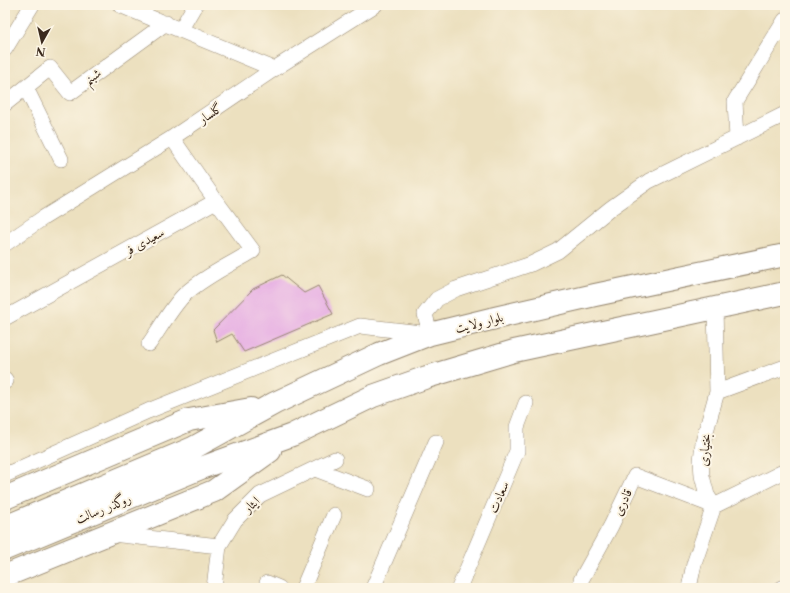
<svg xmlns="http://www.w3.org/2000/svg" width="790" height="593" font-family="'Libre Caslon Text',Amiri,serif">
<rect width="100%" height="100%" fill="#fcf5e5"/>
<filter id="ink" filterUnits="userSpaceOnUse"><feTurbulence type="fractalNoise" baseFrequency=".025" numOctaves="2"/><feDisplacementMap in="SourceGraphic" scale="8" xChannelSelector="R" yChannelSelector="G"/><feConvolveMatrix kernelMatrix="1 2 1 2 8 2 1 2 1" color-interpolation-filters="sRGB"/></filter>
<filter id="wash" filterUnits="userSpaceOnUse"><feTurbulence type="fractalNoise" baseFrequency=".012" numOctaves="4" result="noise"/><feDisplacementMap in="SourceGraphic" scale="16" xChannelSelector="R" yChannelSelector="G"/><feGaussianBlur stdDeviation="0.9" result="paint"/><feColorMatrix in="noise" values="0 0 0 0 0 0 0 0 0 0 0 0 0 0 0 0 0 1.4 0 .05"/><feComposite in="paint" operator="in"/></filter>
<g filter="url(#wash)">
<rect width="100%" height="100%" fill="#ece0bf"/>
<g id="blocks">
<!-- building -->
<path fill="#e5aae3" d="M 282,275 L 304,293 L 318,286 L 333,314 L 244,352 L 232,334 L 217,342 L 213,330 L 253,289 Z"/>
</g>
</g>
<g filter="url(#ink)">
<use href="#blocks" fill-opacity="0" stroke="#94856e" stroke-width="1"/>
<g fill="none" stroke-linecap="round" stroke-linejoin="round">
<defs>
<path id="minor" d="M 120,5 L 274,69
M 181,29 L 195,5
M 5,49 L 32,5
M 26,88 L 61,159
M 5,104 L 50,68 L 70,93 L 166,23
M 737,138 L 735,101 L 785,20
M 5,244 L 43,218 L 172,138 L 274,69 L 375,5
M 5,318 L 216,201 L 172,138
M 149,344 C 159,330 173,305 185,294 C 204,277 231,264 253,251 L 216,201
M 5,379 L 6,381
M 717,392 L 785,367
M 315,469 L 368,489
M 5,475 L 148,411 L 360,326 L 430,334 L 425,314 L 437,299 L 456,289 L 531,264 L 558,251 L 611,208 L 649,181 L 785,114
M 112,534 L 219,546
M 581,580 L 611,526 L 635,476 L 714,506 L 785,471
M 267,583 L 279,588
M 214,588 L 219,546 L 235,520 L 260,495 L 335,459
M 303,588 L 334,515
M 373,588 L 436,442
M 459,588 L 517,451 L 517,427 L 526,403
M 689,588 L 694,564 L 714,506 L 707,495 L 702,476 L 701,461 L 703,442 L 717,392 L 715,307
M 782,588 L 785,587"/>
<path id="highway" d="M 5,498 L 189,420 L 251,409
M 5,527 L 193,448 L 275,403 L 379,354 L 430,334 L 495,318 L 595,295 L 785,255
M 5,549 L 201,468 L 292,435 L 373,396 L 427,377 L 514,351 L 785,293
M 5,576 L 214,491 L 270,451"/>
</defs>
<!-- minor casing -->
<use href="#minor" stroke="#94856e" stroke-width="16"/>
<!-- highway casing -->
<use href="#highway" stroke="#94856e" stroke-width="24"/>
<!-- minor -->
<use href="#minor" stroke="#fff" stroke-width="15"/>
<!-- highway -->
<use href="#highway" stroke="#fff" stroke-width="22"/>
</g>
</g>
<g text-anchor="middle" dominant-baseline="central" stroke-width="4" stroke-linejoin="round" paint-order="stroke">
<!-- street labels -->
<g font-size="13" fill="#3b2a1e" stroke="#fcf5e5">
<text transform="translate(92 76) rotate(-36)">شبنم</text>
<text transform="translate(210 113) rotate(-34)">گلسار</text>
<text transform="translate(144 241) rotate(-29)">سعیدی فر</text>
<text transform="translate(479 322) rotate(-14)">بلوار ولایت</text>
<text transform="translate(704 450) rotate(-84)">بختیاری</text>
<text transform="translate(498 497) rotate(-67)">سعادت</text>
<text transform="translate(622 502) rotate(-65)">قادری</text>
<text transform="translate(251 504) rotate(-42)">ایثار</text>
<text transform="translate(103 508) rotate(-22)">روگذر رسالت</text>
</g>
</g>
<!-- margin -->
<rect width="790" height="593" fill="none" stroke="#fcf5e5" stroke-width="20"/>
<!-- north arrow -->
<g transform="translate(42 42) rotate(188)" stroke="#fcf5e5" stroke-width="3" paint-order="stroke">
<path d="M0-3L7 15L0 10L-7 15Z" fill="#3b2a1e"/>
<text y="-6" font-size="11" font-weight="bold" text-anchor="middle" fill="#3b2a1e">N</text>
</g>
</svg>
